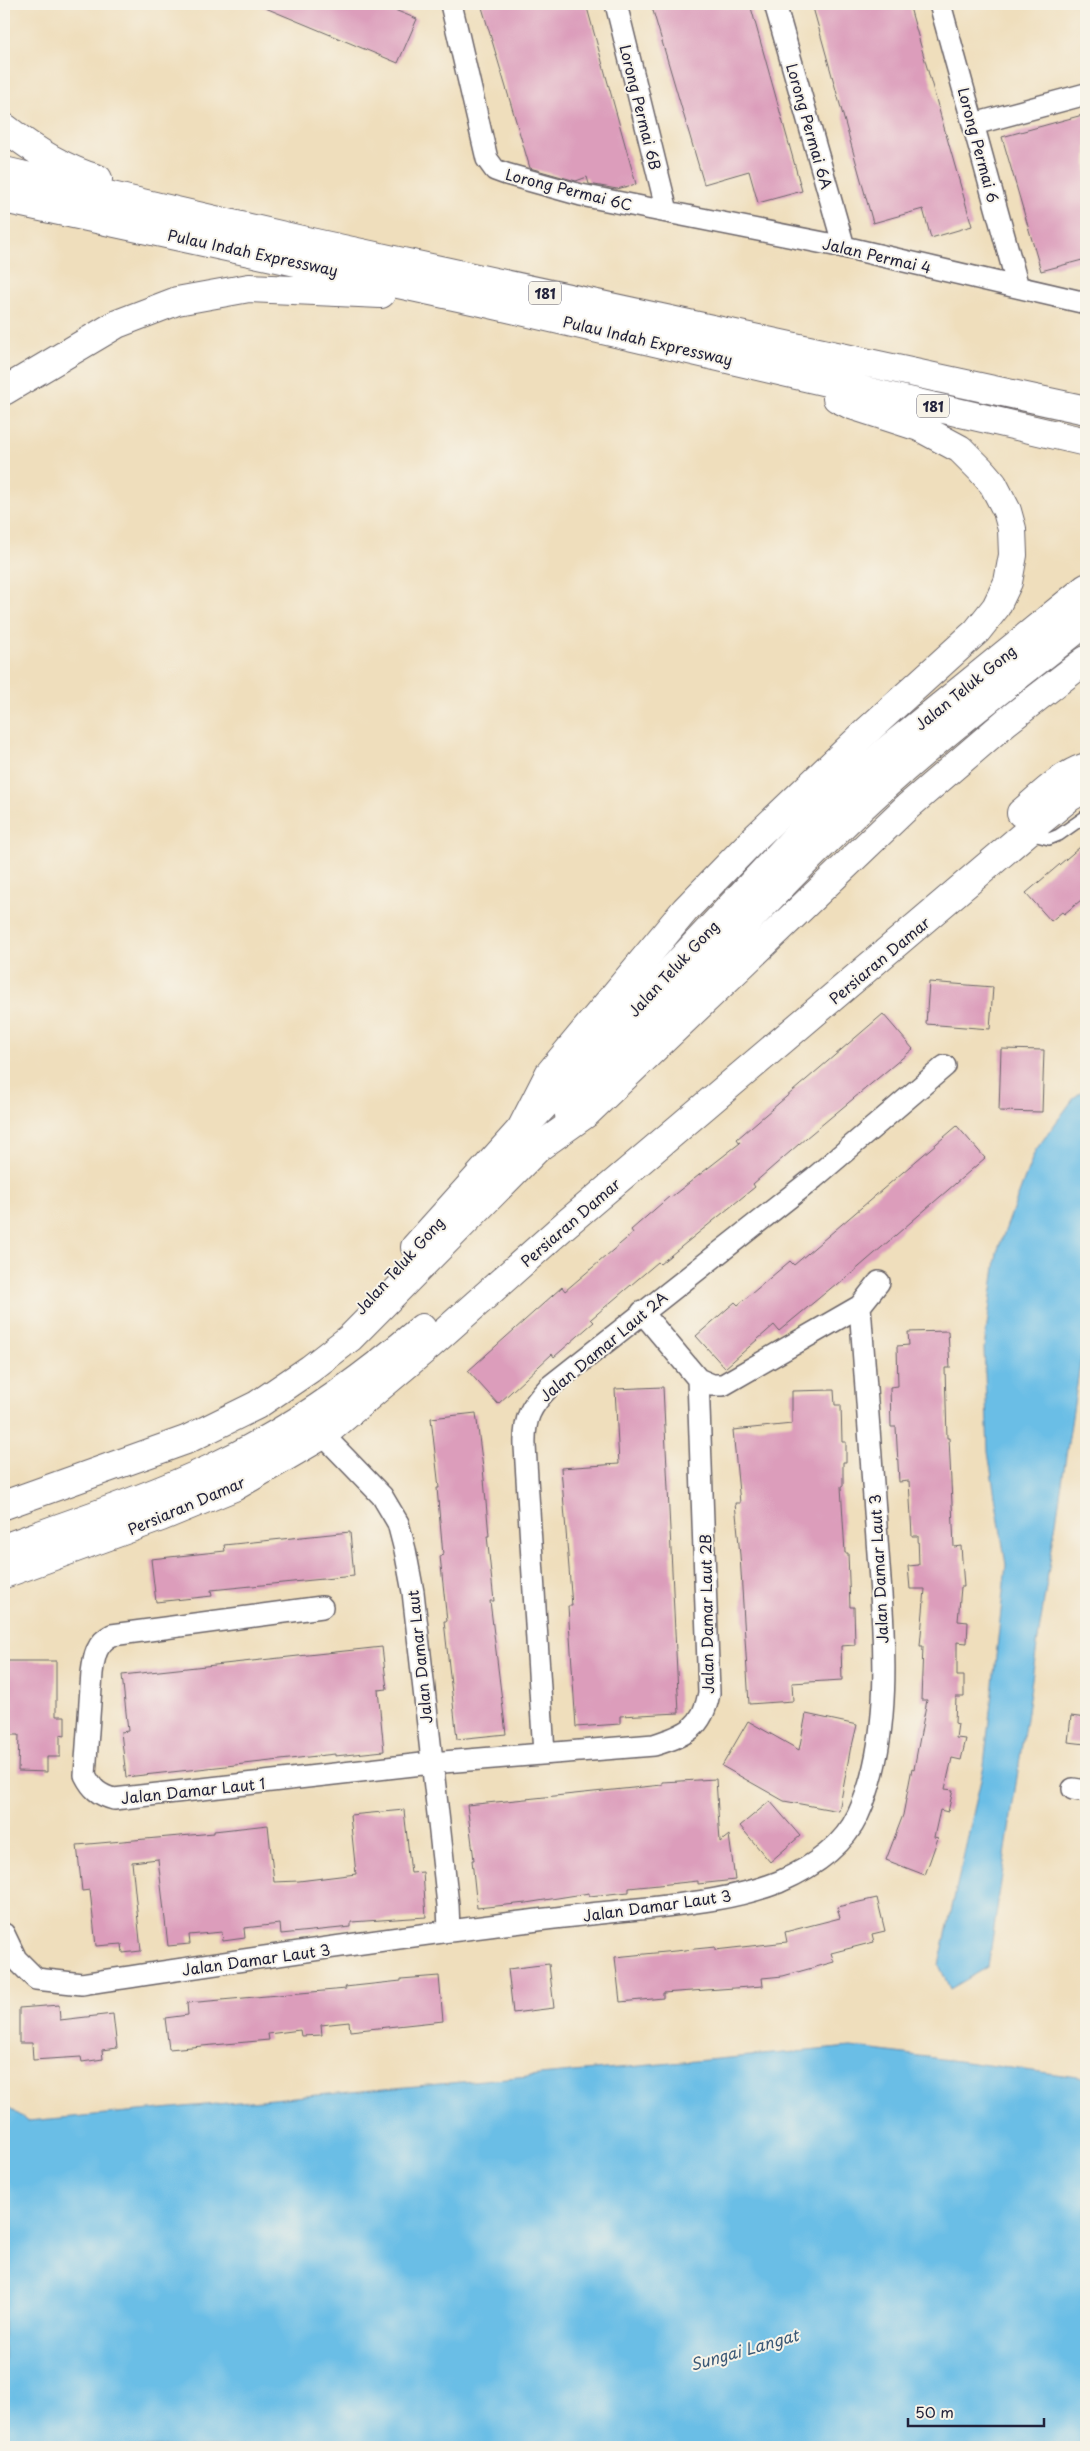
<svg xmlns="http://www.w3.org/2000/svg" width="1090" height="2451" font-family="'Playpen Sans',sans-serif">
<rect width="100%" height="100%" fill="#f7f3e8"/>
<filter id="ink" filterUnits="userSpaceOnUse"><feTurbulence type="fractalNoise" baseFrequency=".02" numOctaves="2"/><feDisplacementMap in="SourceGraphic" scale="10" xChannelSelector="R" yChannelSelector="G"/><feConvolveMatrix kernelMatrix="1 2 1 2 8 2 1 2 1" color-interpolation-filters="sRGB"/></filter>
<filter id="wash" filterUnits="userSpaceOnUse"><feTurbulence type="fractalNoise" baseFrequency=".0096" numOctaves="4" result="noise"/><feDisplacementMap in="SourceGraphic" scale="20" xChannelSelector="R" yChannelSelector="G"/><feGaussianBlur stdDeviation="1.12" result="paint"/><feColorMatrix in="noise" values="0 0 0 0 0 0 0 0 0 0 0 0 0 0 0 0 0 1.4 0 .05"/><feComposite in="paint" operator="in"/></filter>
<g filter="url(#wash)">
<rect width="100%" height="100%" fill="#efdebc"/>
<!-- water -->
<path fill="#6abee6" stroke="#467090" d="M 1086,1087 L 1086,1336 L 1083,1345 L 988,1967 L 950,1989 L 939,1965 L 984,1766 L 1006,1565 L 988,1452 L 984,1348 L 997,1252 L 1035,1151 L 1074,1098 Z
M 851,2047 L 1086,2078 L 1086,2447 L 4,2447 L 4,2104 L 28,2121 Z"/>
<g id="blocks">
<!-- building -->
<path fill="#dc9dbb" d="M 256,4 L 380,4 L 417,19 L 398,63 Z
M 481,4 L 586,4 L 636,184 L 617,189 L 589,184 L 587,177 L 576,181 L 530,168 Z
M 651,4 L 750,4 L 802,191 L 758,203 L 749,171 L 704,184 Z
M 812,4 L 909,4 L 972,226 L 931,238 L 923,209 L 873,223 Z
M 1086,114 L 1086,259 L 1041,271 L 1002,137 Z
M 1086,842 L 1086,896 L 1064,914 L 1062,912 L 1051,921 L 1026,893 Z
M 929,982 L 993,987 L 990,1029 L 926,1024 Z
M 883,1014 L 913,1049 L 806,1138 L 753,1184 L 755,1187 L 660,1264 L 658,1262 L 591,1319 L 594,1322 L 554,1357 L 552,1354 L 498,1404 L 468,1371 L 562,1287 L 565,1291 L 633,1233 L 631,1230 L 670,1196 L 671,1197 L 740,1143 L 737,1139 Z
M 1001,1049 L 1044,1050 L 1042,1112 L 999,1111 Z
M 957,1126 L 985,1158 L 837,1286 L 836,1284 L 779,1331 L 774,1325 L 725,1368 L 696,1336 L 735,1302 L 738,1305 L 790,1261 L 794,1265 Z
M 948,1331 L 950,1368 L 945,1368 L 947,1438 L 949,1438 L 954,1547 L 961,1546 L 964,1587 L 961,1587 L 958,1621 L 968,1622 L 967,1643 L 957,1642 L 957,1676 L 964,1676 L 964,1697 L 956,1697 L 955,1723 L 958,1724 L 956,1738 L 966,1739 L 961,1760 L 952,1758 L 945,1789 L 953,1790 L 948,1812 L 940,1810 L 934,1837 L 938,1838 L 925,1875 L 886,1860 L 903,1815 L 912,1768 L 914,1769 L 927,1700 L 921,1700 L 923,1646 L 920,1646 L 925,1589 L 910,1589 L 908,1566 L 919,1565 L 918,1536 L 912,1536 L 909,1481 L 899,1482 L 896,1427 L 891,1427 L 890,1387 L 898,1386 L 897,1346 L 909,1345 L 908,1332 Z
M 663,1387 L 679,1713 L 620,1716 L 620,1724 L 576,1727 L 568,1606 L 572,1606 L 561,1468 L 619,1464 L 615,1389 Z
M 834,1390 L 835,1405 L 841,1405 L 842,1442 L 846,1442 L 846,1462 L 843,1462 L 843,1486 L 841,1486 L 845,1553 L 848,1553 L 850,1607 L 854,1607 L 855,1645 L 841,1646 L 842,1680 L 792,1683 L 793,1701 L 749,1704 L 740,1555 L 735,1503 L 740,1503 L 733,1430 L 792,1424 L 792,1391 Z
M 476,1413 L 483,1468 L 489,1536 L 487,1536 L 494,1601 L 490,1601 L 506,1734 L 457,1739 L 444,1621 L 447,1621 L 440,1556 L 443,1555 L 437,1488 L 439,1488 L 431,1418 Z
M 350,1532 L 354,1576 L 211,1590 L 212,1596 L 156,1602 L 151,1559 L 225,1551 L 224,1545 Z
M 382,1647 L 387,1689 L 378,1690 L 384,1751 L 335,1756 L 335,1754 L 126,1777 L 121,1732 L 128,1731 L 122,1675 Z
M 7,1661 L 56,1661 L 56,1716 L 65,1716 L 65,1736 L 60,1735 L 60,1757 L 47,1757 L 47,1772 L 18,1771 L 19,1735 L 7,1735 Z
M 806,1714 L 857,1725 L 852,1746 L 851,1746 L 839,1811 L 784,1801 L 722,1766 L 748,1721 L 799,1750 Z
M 1071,1716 L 1086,1718 L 1086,1744 L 1068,1742 Z
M 716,1779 L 720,1842 L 729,1835 L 735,1880 L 698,1884 L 698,1881 L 629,1888 L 629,1892 L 589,1896 L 589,1893 L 526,1903 L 477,1908 L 472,1860 L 474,1860 L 467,1805 L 662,1785 L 662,1782 Z
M 770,1801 L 800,1836 L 770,1862 L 740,1826 Z
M 404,1810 L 411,1873 L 423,1872 L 426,1917 L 351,1922 L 351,1927 L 281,1934 L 280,1924 L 244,1928 L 245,1938 L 223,1941 L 222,1932 L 189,1935 L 190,1944 L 168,1946 L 158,1859 L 132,1862 L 141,1951 L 123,1953 L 122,1944 L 96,1946 L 90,1890 L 82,1891 L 77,1845 L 214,1833 L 214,1831 L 268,1825 L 274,1882 L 299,1881 L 356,1874 L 350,1815 Z
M 877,1898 L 885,1931 L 872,1934 L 874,1942 L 831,1953 L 834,1962 L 783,1976 L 762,1978 L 763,1986 L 663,1993 L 663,1998 L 620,2002 L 615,1957 L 715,1947 L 715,1950 L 787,1942 L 785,1932 L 840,1918 L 837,1907 Z
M 549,1964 L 554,2008 L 513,2013 L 508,1969 Z
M 439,1976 L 443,2021 L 350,2031 L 349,2022 L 321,2025 L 322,2035 L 301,2036 L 300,2030 L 268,2034 L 269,2040 L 169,2049 L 165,2018 L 188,2015 L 187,2003 L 346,1989 L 345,1987 L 401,1981 L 401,1979 Z
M 59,2005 L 60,2020 L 113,2014 L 117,2048 L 102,2050 L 103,2059 L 82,2062 L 81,2057 L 33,2060 L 32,2043 L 19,2043 L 19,2008 Z"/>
</g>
</g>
<g filter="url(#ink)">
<use href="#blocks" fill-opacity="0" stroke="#6a6468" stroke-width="1"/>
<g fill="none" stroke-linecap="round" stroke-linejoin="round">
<defs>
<path id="service" d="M 1032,828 L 1041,837 L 1049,839 L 1059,835 L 1086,816"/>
<path id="minor" d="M 451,4 L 487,159 L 495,170 L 506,174 L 581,195 L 844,247 L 1086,303
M 616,4 L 667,211
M 775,4 L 844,247
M 940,4 L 1018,287
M 974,124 L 1086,94
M 642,1312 L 698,1379 L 712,1385 L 723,1385 L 860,1306 L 879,1282
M 316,1423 L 323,1435 L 382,1496 L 398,1523 L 405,1550 L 413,1592 L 438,1814 L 448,1905 L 449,1931
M 322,1607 L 112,1635 C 96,1643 94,1657 92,1673 L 85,1775 C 92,1789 99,1795 114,1799 L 431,1763 L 654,1745 C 686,1735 703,1728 709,1693 L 698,1379
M 544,1753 L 525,1446 C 524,1418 530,1407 549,1387 L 814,1178 L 945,1066
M 1073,1789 L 1086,1791
M 4,1934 L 16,1959 L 36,1979 L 82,1984 C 231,1962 380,1939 530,1921 C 570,1916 609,1912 649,1908 C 693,1903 738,1898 779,1882 C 811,1868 843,1847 858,1815 C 897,1730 882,1616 876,1525 C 871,1452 866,1379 860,1306"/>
<path id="tertiary" d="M 1021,813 C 1041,796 1061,775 1086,767
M 415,1247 L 521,1129
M 4,1505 L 186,1440 L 257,1405 L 310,1369 L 350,1338 L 539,1147
M 4,1548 C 73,1522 144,1500 210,1469 C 287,1433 358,1383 422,1328
M 4,1574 L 161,1517 L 234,1487 L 323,1435 L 430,1345 L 566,1224 L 1032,828 L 1070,797 L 1086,788"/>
<path id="secondary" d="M 569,1115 C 677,999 784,874 904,769 C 962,718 1025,671 1086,622
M 527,1124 L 820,811 L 887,750 L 1086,588"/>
<path id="primary" d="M 4,127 C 32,149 63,169 98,179
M 4,171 L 306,241 L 1086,410
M 4,199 L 482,302 L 1086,442
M 4,391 L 117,324 L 177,301 L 249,288 L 381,294
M 521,1129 L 549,1074 L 685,910 L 756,837 L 868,730 L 977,631 L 996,607 L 1008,582 L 1013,555 L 1012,529 L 1007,511 L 993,484 L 980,469 L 960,449 L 919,427 L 851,405 L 837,398
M 539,1147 L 587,1113 L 906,808 L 1006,722 L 1086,660"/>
</defs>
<!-- service casing -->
<use href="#service" stroke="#6a6468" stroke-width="14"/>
<!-- minor casing -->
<use href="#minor" stroke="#6a6468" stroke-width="24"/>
<!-- tertiary casing -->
<use href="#tertiary" stroke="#6a6468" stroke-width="30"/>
<!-- secondary casing -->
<use href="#secondary" stroke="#6a6468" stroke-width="30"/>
<!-- primary casing -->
<use href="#primary" stroke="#6a6468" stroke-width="30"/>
<!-- service -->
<use href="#service" stroke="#fff" stroke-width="11"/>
<!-- minor -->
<use href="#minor" stroke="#fff" stroke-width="21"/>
<!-- tertiary -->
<use href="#tertiary" stroke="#fff" stroke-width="28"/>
<!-- secondary -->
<use href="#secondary" stroke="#fff" stroke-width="28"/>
<!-- primary -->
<use href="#primary" stroke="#fff" stroke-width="28"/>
</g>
</g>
<g text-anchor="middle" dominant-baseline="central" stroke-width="4" stroke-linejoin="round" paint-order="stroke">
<!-- shield labels -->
<g fill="#f7f3e8" stroke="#62616f" stroke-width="1">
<rect x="529" y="281.5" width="32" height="23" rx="4"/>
<rect x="917" y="394.5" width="32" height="23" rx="4"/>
</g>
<g font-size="14" font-weight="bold" fill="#22223b">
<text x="545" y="293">181</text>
<text x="933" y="406">181</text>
</g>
<!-- street labels -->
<g font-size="15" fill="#22223b" stroke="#f7f3e8">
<text transform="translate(641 107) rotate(76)">Lorong Permai 6B</text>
<text transform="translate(810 126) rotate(74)">Lorong Permai 6A</text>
<text transform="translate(979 145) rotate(75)">Lorong Permai 6</text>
<text transform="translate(569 189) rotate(14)">Lorong Permai 6C</text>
<text transform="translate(253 252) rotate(12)">Pulau Indah Expressway</text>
<text transform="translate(877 255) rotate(13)">Jalan Permai 4</text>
<text transform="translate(648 340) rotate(13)">Pulau Indah Expressway</text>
<text transform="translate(965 687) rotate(-39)">Jalan Teluk Gong</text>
<text transform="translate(879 960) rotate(-40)">Persiaran Damar</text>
<text transform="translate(673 968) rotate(-47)">Jalan Teluk Gong</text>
<text transform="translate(570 1222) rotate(-41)">Persiaran Damar</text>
<text transform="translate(399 1265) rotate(-48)">Jalan Teluk Gong</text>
<text transform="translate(603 1346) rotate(-40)">Jalan Damar Laut 2A</text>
<text transform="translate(186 1505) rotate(-23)">Persiaran Damar</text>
<text transform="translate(878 1569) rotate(-93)">Jalan Damar Laut 3</text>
<text transform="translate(706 1614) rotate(-91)">Jalan Damar Laut 2B</text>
<text transform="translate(419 1657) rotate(-96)">Jalan Damar Laut</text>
<text transform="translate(193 1790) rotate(-6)">Jalan Damar Laut 1</text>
<text transform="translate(657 1905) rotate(-8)">Jalan Damar Laut 3</text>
<text transform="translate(256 1959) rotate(-8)">Jalan Damar Laut 3</text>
</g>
<!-- water labels -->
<g font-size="16" font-style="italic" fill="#3b5977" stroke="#f7f3e8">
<text transform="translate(744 2349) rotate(-16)">Sungai Langat</text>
</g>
</g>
<!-- margin -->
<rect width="1090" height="2451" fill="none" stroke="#f7f3e8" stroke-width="20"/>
<!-- scale -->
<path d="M908 2418v8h136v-8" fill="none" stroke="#22223b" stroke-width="2.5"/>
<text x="915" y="2418" font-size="15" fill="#22223b" stroke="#f7f3e8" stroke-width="4" paint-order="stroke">50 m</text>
</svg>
